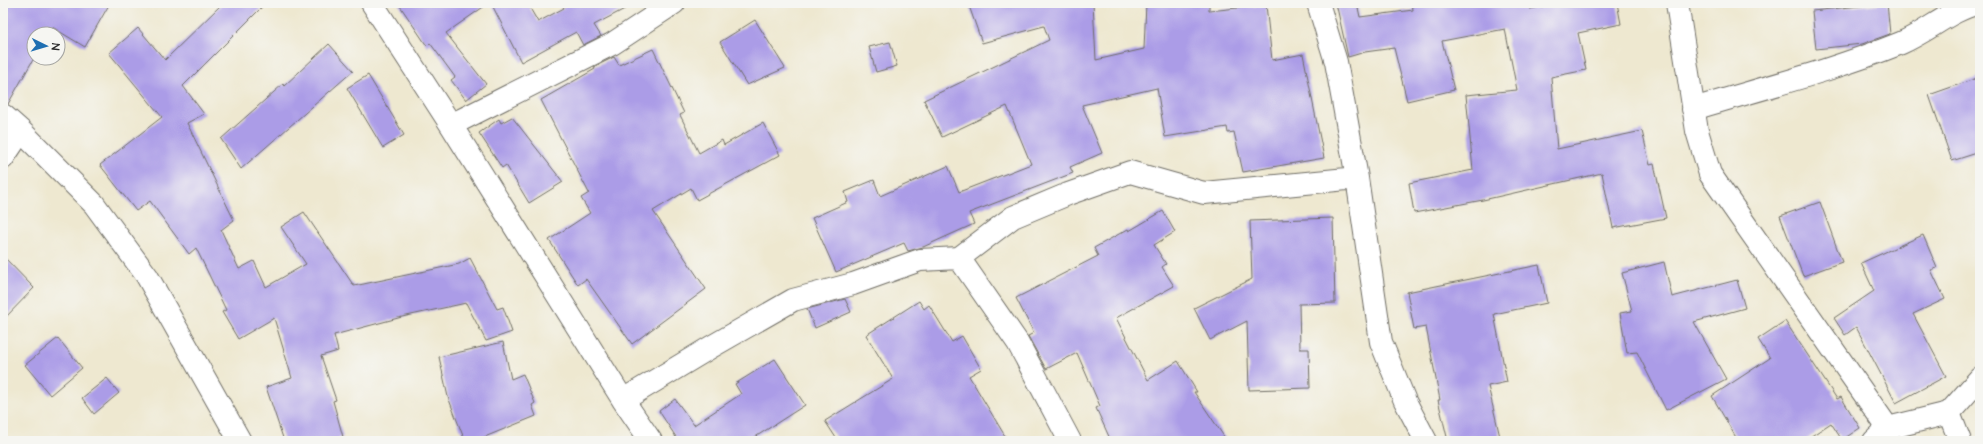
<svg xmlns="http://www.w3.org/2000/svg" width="1983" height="444" font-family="'Architects Daughter',sans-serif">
<rect width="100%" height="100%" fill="#f6f6f2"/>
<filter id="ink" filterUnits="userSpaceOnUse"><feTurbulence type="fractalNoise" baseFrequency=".025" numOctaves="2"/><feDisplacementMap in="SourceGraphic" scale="8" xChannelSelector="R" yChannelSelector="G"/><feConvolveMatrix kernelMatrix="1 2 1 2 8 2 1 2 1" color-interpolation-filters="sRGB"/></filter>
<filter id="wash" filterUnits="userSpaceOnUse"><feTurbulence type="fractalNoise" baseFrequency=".012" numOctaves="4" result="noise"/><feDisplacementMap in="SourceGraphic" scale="16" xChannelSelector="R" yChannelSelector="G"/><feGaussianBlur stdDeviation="0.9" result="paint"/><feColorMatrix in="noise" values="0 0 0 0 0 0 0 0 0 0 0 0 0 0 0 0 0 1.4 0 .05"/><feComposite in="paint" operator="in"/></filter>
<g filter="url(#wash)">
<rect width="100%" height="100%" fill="#eee8d0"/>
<g id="blocks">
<!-- building -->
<path fill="#ab9ce7" d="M 3,3 L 110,3 L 85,47 L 52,27 L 48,34 L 34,34 L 34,58 L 8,104 L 3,103 Z
M 223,3 L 266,3 L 183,86 L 204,114 L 187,123 L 234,220 L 221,230 L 239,269 L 254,261 L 266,287 L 306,264 L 281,227 L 304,212 L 354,286 L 459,264 L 470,258 L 497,309 L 503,307 L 512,332 L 486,341 L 466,303 L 402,317 L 334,335 L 338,351 L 321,356 L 336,400 L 333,401 L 343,437 L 330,441 L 284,441 L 266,387 L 292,378 L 274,318 L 238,339 L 222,312 L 226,310 L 196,248 L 189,254 L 150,201 L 136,211 L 100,165 L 162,117 L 109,53 L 138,28 L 165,60 Z
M 398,3 L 489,3 L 446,33 L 486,84 L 466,100 L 451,80 L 455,77 L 430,43 L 427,46 Z
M 491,3 L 527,3 L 538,22 L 564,8 L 561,3 L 636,3 L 594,25 L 601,36 L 583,45 L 576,32 L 521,62 Z
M 968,3 L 1093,3 L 1096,60 L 1144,49 L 1146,3 L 1209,3 L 1209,11 L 1266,5 L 1272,60 L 1303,54 L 1324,158 L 1243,172 L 1234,132 L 1228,133 L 1227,127 L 1165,137 L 1157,88 L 1082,105 L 1102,153 L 1070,167 L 1073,173 L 969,213 L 974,224 L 923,247 L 908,251 L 904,243 L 836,272 L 812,218 L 848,202 L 845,192 L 874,180 L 880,196 L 948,166 L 959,192 L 1031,164 L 1007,106 L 942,137 L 924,100 L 1049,40 L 1044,26 L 982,43 Z
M 1336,3 L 1357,3 L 1360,17 L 1413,10 L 1412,3 L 1529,3 L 1530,9 L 1562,3 L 1617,3 L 1621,24 L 1578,33 L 1586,70 L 1551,77 L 1557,149 L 1642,131 L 1650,165 L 1654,164 L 1666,218 L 1613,228 L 1602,173 L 1483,200 L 1414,213 L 1409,183 L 1473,170 L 1466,95 L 1517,90 L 1505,29 L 1442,41 L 1454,90 L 1407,101 L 1394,48 L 1365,52 L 1348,57 Z
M 1887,3 L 1890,34 L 1862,44 L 1816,49 L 1812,11 Z
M 755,20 L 785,68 L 747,85 L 720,42 Z
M 890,42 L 897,66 L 876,72 L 869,47 Z
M 329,44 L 353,71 L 241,169 L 221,139 L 283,84 L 284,86 Z
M 653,49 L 684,113 L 680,115 L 699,153 L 722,140 L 724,145 L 763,123 L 780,155 L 697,200 L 691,188 L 653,211 L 706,289 L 632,344 L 586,279 L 578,285 L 549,240 L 590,213 L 581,198 L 589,193 L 541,100 L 595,69 L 594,67 L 614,57 L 619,65 Z
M 368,75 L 404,135 L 383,148 L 347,88 Z
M 1980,77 L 1980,152 L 1952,161 L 1929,95 Z
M 512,117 L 563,182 L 529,203 L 506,165 L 502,168 L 479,133 L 499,119 L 501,123 Z
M 1820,202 L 1842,262 L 1803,276 L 1780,216 Z
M 1163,211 L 1175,232 L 1154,245 L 1166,264 L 1162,267 L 1174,286 L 1116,318 L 1148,380 L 1178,361 L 1197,392 L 1194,392 L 1227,441 L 1111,441 L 1096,408 L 1100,406 L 1077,353 L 1046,369 L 1028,336 L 1034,333 L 1016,298 L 1098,256 L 1094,248 L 1128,229 L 1129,231 Z
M 1333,218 L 1335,303 L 1299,304 L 1300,349 L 1309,349 L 1310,388 L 1249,390 L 1247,321 L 1210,340 L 1194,308 L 1252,279 L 1250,221 Z
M 1923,235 L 1937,268 L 1931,270 L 1945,299 L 1913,314 L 1946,376 L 1896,403 L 1856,327 L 1845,335 L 1834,318 L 1874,291 L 1861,263 Z
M 3,256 L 34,288 L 3,320 Z
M 1664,262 L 1672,297 L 1737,280 L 1745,308 L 1694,322 L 1726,379 L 1666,410 L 1637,352 L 1627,353 L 1620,313 L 1632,311 L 1622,273 Z
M 1539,265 L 1547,303 L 1494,314 L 1507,382 L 1488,386 L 1501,441 L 1448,441 L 1438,400 L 1440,400 L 1426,327 L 1414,329 L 1407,292 Z
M 845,299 L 851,312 L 815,328 L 807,309 Z
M 919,301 L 924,309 L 929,305 L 952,342 L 962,336 L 981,369 L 969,376 L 1008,441 L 838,441 L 825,421 L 893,379 L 866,335 Z
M 1785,321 L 1837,399 L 1841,397 L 1860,428 L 1842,440 L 1831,423 L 1804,441 L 1738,441 L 1712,396 L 1770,358 L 1758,339 Z
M 58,338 L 82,368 L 50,395 L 25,365 Z
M 503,342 L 511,379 L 523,374 L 535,403 L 532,405 L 536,416 L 475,441 L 465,441 L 448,397 L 439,357 Z
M 775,359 L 805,405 L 749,441 L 669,441 L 676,437 L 659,411 L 675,399 L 694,425 L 741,394 L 735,384 Z
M 107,378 L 119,393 L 94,414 L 82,398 Z"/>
</g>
</g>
<g filter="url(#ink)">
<use href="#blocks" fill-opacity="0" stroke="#6f6d65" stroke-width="1"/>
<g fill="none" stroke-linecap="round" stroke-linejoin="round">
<defs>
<path id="minor" d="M 372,3 L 451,125 L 623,400 L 651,441
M 1318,3 L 1336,62 L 1357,178 L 1381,342 L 1405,401 L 1426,441
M 1677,3 L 1697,131 L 1710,174 L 1888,428
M 1693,109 C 1763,88 1834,70 1901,43 C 1929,31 1950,10 1979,3
M 3,115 L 21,131 L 3,158
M 451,125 L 612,44 L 674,3
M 21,131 L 94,204 L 147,276 L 240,441
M 959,258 L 1018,343 L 1070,441
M 623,400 L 711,347 L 793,300 L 853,284 L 920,260 L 959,258 L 1013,217 L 1068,194 L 1130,172 L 1204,193 L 1357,178
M 1949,413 L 1960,441
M 1874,441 L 1888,428 L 1949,413 L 1980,378"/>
</defs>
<!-- minor casing -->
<use href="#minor" stroke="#6f6d65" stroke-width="24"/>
<!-- minor -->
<use href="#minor" stroke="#fff" stroke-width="22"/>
</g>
</g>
<!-- margin -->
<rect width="1983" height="444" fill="none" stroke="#f6f6f2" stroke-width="16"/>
<!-- north arrow -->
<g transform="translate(46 46) rotate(95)"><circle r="19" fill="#f6f6f2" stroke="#a5a5a2"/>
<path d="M0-3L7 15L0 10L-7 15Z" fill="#1f6fb2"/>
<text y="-6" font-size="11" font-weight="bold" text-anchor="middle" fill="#2b2b2b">N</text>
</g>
</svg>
